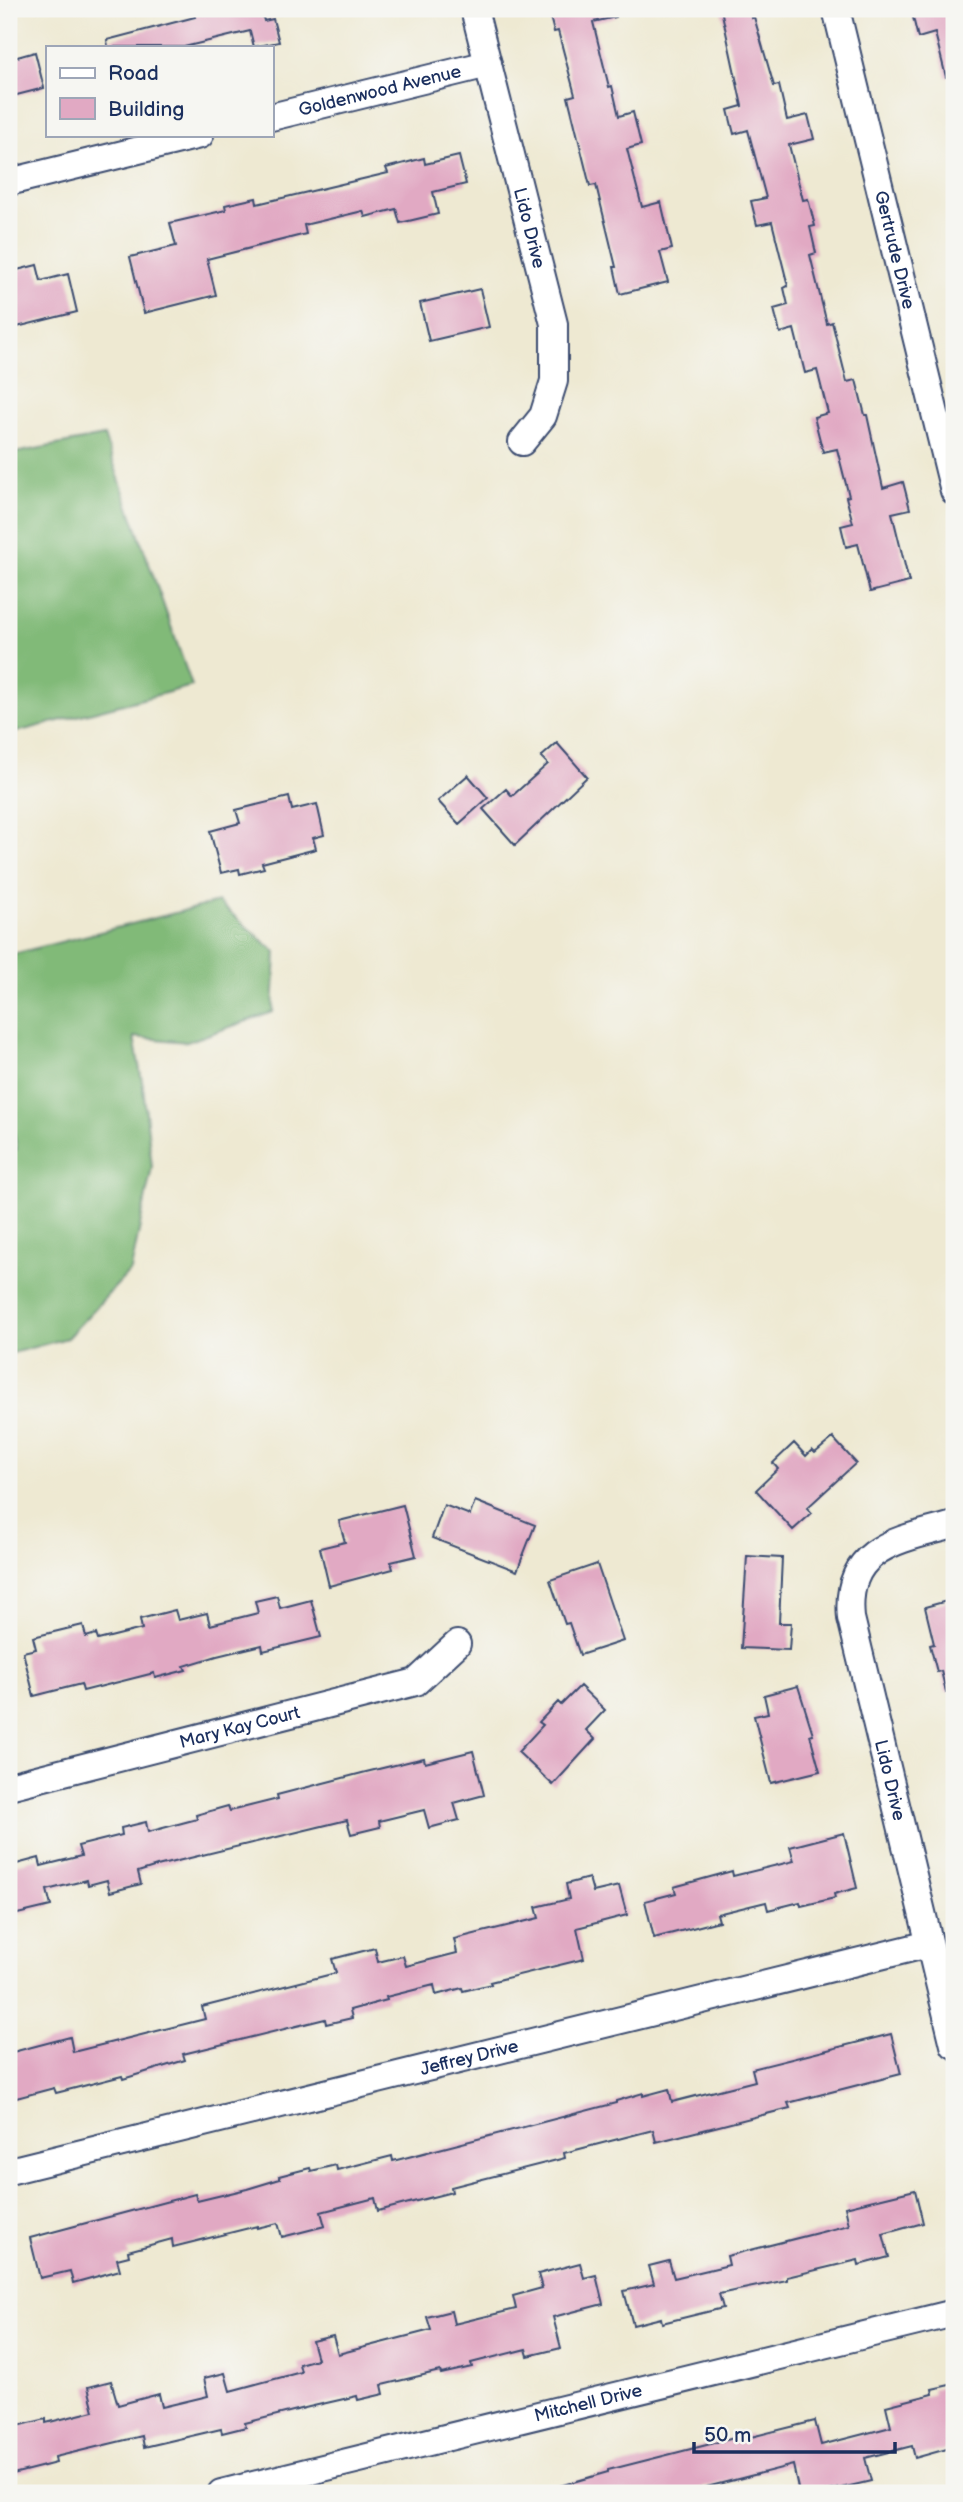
<svg xmlns="http://www.w3.org/2000/svg" width="963" height="2502" font-family="'Balsamiq Sans',sans-serif">
<rect width="100%" height="100%" fill="#f6f6f2"/>
<filter id="ink" filterUnits="userSpaceOnUse"><feTurbulence type="fractalNoise" baseFrequency=".0143" numOctaves="2"/><feDisplacementMap in="SourceGraphic" scale="14" xChannelSelector="R" yChannelSelector="G"/><feConvolveMatrix kernelMatrix="1 2 1 2 8 2 1 2 1" color-interpolation-filters="sRGB"/></filter>
<filter id="wash" filterUnits="userSpaceOnUse"><feTurbulence type="fractalNoise" baseFrequency=".00686" numOctaves="4" result="noise"/><feDisplacementMap in="SourceGraphic" scale="28" xChannelSelector="R" yChannelSelector="G"/><feGaussianBlur stdDeviation="1.57" result="paint"/><feColorMatrix in="noise" values="0 0 0 0 0 0 0 0 0 0 0 0 0 0 0 0 0 1.4 0 .05"/><feComposite in="paint" operator="in"/></filter>
<g filter="url(#wash)">
<rect width="100%" height="100%" fill="#eee9d2"/>
<!-- forest -->
<path fill="#81ba78" stroke="#4e746b" stroke-width="2" d="M 104,436 L 192,686 L 9,734 L 9,454 Z
M 218,902 L 276,952 L 273,1012 L 187,1042 L 134,1037 L 143,1087 L 152,1167 L 131,1270 L 67,1338 L 9,1354 L 9,1152 L 17,1149 L 9,1110 L 9,955 Z"/>
<g id="blocks">
<!-- building -->
<path fill="#e1a9c3" d="M 193,9 L 261,9 L 264,21 L 273,19 L 279,42 L 254,47 L 250,31 L 184,47 L 108,47 L 107,40 L 195,17 Z
M 548,9 L 615,9 L 616,17 L 593,22 L 609,87 L 612,86 L 619,116 L 633,112 L 641,145 L 627,149 L 642,207 L 661,202 L 672,249 L 660,252 L 668,282 L 620,294 L 614,267 L 616,267 L 596,185 L 590,186 L 568,97 L 575,95 L 558,31 L 554,32 Z
M 721,9 L 750,9 L 752,18 L 754,17 L 774,86 L 779,85 L 787,120 L 808,115 L 814,139 L 789,145 L 803,200 L 808,199 L 815,226 L 810,227 L 816,253 L 810,255 L 827,324 L 832,322 L 847,382 L 856,380 L 865,415 L 867,415 L 883,488 L 903,482 L 910,509 L 892,513 L 909,582 L 870,592 L 858,544 L 846,547 L 841,526 L 853,523 L 846,497 L 849,496 L 837,449 L 823,452 L 814,417 L 828,413 L 817,370 L 805,373 L 794,329 L 780,333 L 774,309 L 788,305 L 784,288 L 788,286 L 772,222 L 757,225 L 751,201 L 766,198 L 748,130 L 734,134 L 728,110 L 742,106 Z
M 911,9 L 954,9 L 954,76 L 946,77 L 935,33 L 918,38 Z
M 35,52 L 44,88 L 9,97 L 10,59 Z
M 459,156 L 466,184 L 433,192 L 438,214 L 400,223 L 396,209 L 365,217 L 363,211 L 304,225 L 306,234 L 207,259 L 216,295 L 144,313 L 130,257 L 176,246 L 170,223 L 226,210 L 225,205 L 256,198 L 257,204 L 388,173 L 386,168 L 424,158 L 425,164 Z
M 37,265 L 41,281 L 68,274 L 77,312 L 9,329 L 9,272 Z
M 480,289 L 489,327 L 429,341 L 420,303 Z
M 557,743 L 587,777 L 515,845 L 483,809 L 506,789 L 512,796 L 548,764 L 541,757 Z
M 468,775 L 488,798 L 459,824 L 438,801 Z
M 289,797 L 292,810 L 317,804 L 324,835 L 313,838 L 316,849 L 262,863 L 264,868 L 240,874 L 239,869 L 221,873 L 210,831 L 240,823 L 236,810 Z
M 833,1438 L 856,1463 L 807,1508 L 812,1513 L 793,1530 L 756,1490 L 778,1469 L 773,1463 L 794,1443 L 806,1456 L 812,1450 L 815,1453 Z
M 475,1501 L 535,1525 L 517,1571 L 432,1538 L 444,1505 L 470,1515 Z
M 403,1505 L 416,1556 L 391,1562 L 393,1569 L 329,1586 L 320,1548 L 345,1542 L 339,1521 Z
M 747,1556 L 782,1558 L 779,1623 L 791,1623 L 789,1650 L 741,1648 Z
M 597,1564 L 623,1641 L 580,1655 L 569,1623 L 565,1624 L 550,1580 Z
M 277,1596 L 280,1608 L 311,1600 L 321,1637 L 263,1651 L 262,1645 L 217,1656 L 184,1666 L 186,1670 L 155,1678 L 154,1673 L 83,1691 L 81,1684 L 34,1696 L 23,1652 L 36,1649 L 33,1637 L 83,1625 L 86,1637 L 96,1634 L 98,1640 L 142,1629 L 140,1619 L 175,1610 L 178,1620 L 207,1613 L 210,1625 L 258,1613 L 255,1601 Z
M 954,1599 L 954,1691 L 946,1692 L 941,1671 L 937,1672 L 930,1645 L 934,1644 L 925,1607 Z
M 580,1686 L 605,1710 L 586,1730 L 595,1739 L 553,1785 L 518,1752 L 543,1725 L 539,1722 L 558,1702 L 561,1705 Z
M 798,1686 L 813,1734 L 810,1735 L 820,1771 L 771,1783 L 754,1716 L 768,1713 L 764,1695 Z
M 473,1751 L 484,1795 L 454,1803 L 459,1820 L 429,1828 L 424,1810 L 379,1821 L 380,1827 L 351,1834 L 347,1820 L 157,1866 L 138,1872 L 141,1884 L 110,1892 L 107,1880 L 88,1885 L 87,1880 L 47,1890 L 51,1906 L 9,1916 L 9,1866 L 39,1858 L 41,1866 L 81,1856 L 78,1846 L 122,1835 L 121,1828 L 146,1822 L 148,1832 L 197,1819 L 196,1815 L 228,1806 L 230,1811 L 278,1799 L 277,1795 L 366,1772 L 424,1758 L 425,1763 Z
M 844,1833 L 857,1888 L 834,1894 L 835,1898 L 801,1906 L 800,1902 L 768,1910 L 766,1902 L 717,1914 L 719,1921 L 654,1938 L 645,1901 L 676,1893 L 674,1887 L 732,1871 L 733,1876 L 794,1861 L 790,1847 Z
M 589,1878 L 593,1892 L 619,1886 L 627,1915 L 577,1928 L 584,1959 L 490,1982 L 491,1984 L 463,1991 L 462,1988 L 436,1995 L 434,1985 L 386,1997 L 387,2000 L 350,2010 L 352,2018 L 326,2024 L 325,2019 L 183,2054 L 185,2060 L 123,2079 L 122,2076 L 56,2093 L 54,2088 L 9,2100 L 9,2053 L 70,2037 L 73,2052 L 205,2019 L 202,2007 L 336,1973 L 332,1959 L 375,1948 L 378,1962 L 403,1956 L 406,1966 L 457,1953 L 454,1939 L 539,1918 L 536,1907 L 569,1899 L 566,1884 Z
M 891,2034 L 901,2074 L 788,2103 L 790,2108 L 656,2142 L 653,2130 L 564,2153 L 565,2158 L 451,2187 L 452,2192 L 378,2211 L 375,2198 L 321,2212 L 325,2226 L 282,2237 L 278,2223 L 257,2228 L 257,2226 L 173,2247 L 172,2239 L 128,2251 L 129,2256 L 117,2259 L 120,2270 L 73,2283 L 70,2271 L 40,2278 L 30,2238 L 195,2194 L 197,2201 L 247,2189 L 280,2179 L 279,2176 L 310,2168 L 311,2171 L 336,2165 L 337,2170 L 392,2156 L 393,2161 L 616,2103 L 616,2101 L 643,2093 L 643,2096 L 669,2089 L 672,2102 L 755,2081 L 752,2069 Z
M 915,2190 L 923,2223 L 883,2234 L 889,2257 L 859,2265 L 858,2260 L 787,2277 L 787,2280 L 719,2294 L 723,2308 L 662,2323 L 661,2318 L 633,2325 L 624,2291 L 654,2284 L 649,2266 L 669,2261 L 674,2278 L 729,2265 L 727,2256 L 849,2225 L 845,2207 Z
M 580,2263 L 584,2278 L 596,2275 L 603,2304 L 553,2317 L 561,2348 L 528,2356 L 526,2349 L 471,2363 L 472,2367 L 441,2374 L 440,2371 L 382,2385 L 384,2394 L 358,2400 L 357,2396 L 309,2407 L 245,2423 L 246,2427 L 222,2433 L 221,2429 L 144,2447 L 142,2436 L 55,2457 L 56,2463 L 9,2475 L 9,2428 L 46,2419 L 46,2423 L 94,2411 L 88,2387 L 111,2381 L 118,2405 L 159,2394 L 162,2407 L 208,2396 L 204,2378 L 225,2373 L 230,2391 L 301,2372 L 299,2364 L 317,2359 L 312,2341 L 333,2336 L 338,2354 L 431,2330 L 427,2317 L 451,2311 L 454,2324 L 516,2309 L 513,2296 L 542,2288 L 538,2274 Z
M 954,2384 L 954,2447 L 915,2458 L 912,2446 L 865,2458 L 871,2481 L 820,2493 L 799,2493 L 793,2465 L 683,2493 L 557,2493 L 556,2487 L 608,2472 L 608,2470 L 750,2434 L 751,2437 L 815,2421 L 821,2445 L 891,2427 L 886,2406 L 933,2394 L 932,2389 Z"/>
</g>
</g>
<g filter="url(#ink)">
<use href="#blocks" fill-opacity="0" stroke="#3b4b6f" stroke-width="2"/>
<g fill="none" stroke-linecap="round" stroke-linejoin="round">
<defs>
<g id="minor">
<path id="s1" d="M 474,9 L 554,324 L 554,381 L 543,416 L 522,442"/>
<path id="s2" d="M 836,9 L 954,491"/>
<path id="s3" d="M 271,117 L 488,64"/>
<path d="M 9,182 L 200,135"/>
<path id="s4" d="M 954,1525 C 899,1540 844,1546 851,1618 L 954,2045"/>
<path id="s5" d="M 9,1786 L 416,1682 L 457,1644"/>
<path id="s6" d="M 9,2171 L 929,1944"/>
<path id="s7" d="M 221,2493 L 954,2313"/>
</g>
</defs>
<!-- minor casing -->
<use href="#minor" stroke="#3b4b6f" stroke-width="30"/>
<!-- minor -->
<use href="#minor" stroke="#fff" stroke-width="26"/>
</g>
</g>
<g text-anchor="middle" dominant-baseline="central" stroke-width="6" stroke-linejoin="round" paint-order="stroke">
<!-- street labels -->
<g font-size="18" fill="#1b2f5e" stroke="#f6f6f2">
<text stroke="none"><textPath href="#s3" startOffset="112">Goldenwood Avenue</textPath></text>
<text stroke="none"><textPath href="#s1" startOffset="226">Lido Drive</textPath></text>
<text stroke="none"><textPath href="#s2" startOffset="248">Gertrude Drive</textPath></text>
<text stroke="none"><textPath href="#s5" startOffset="238">Mary Kay Court</textPath></text>
<text stroke="none"><textPath href="#s4" startOffset="324">Lido Drive</textPath></text>
<text stroke="none"><textPath href="#s6" startOffset="474">Jeffrey Drive</textPath></text>
<text stroke="none"><textPath href="#s7" startOffset="378">Mitchell Drive</textPath></text>
</g>
</g>
<!-- margin -->
<rect width="963" height="2502" fill="none" stroke="#f6f6f2" stroke-width="35"/>
<!-- legend -->
<rect x="46" y="46" width="228" height="91" fill="#f6f6f2" stroke="#9ea6b7" stroke-width="2"/>
<rect x="60" y="68" width="35" height="10" fill="#ffffff" stroke="#9ea6b7" stroke-width="2"/>
<text x="108" y="80" font-size="21" fill="#1b2f5e">Road</text>
<rect x="60" y="98" width="35" height="21" fill="#e1a9c3" stroke="#9ea6b7" stroke-width="2"/>
<text x="108" y="116" font-size="21" fill="#1b2f5e">Building</text>
<!-- scale -->
<path d="M694 2442v10h201v-10" fill="none" stroke="#1b2f5e" stroke-width="3.5"/>
<text x="704" y="2442" font-size="21" fill="#1b2f5e" stroke="#f6f6f2" stroke-width="5" paint-order="stroke">50 m</text>
</svg>
